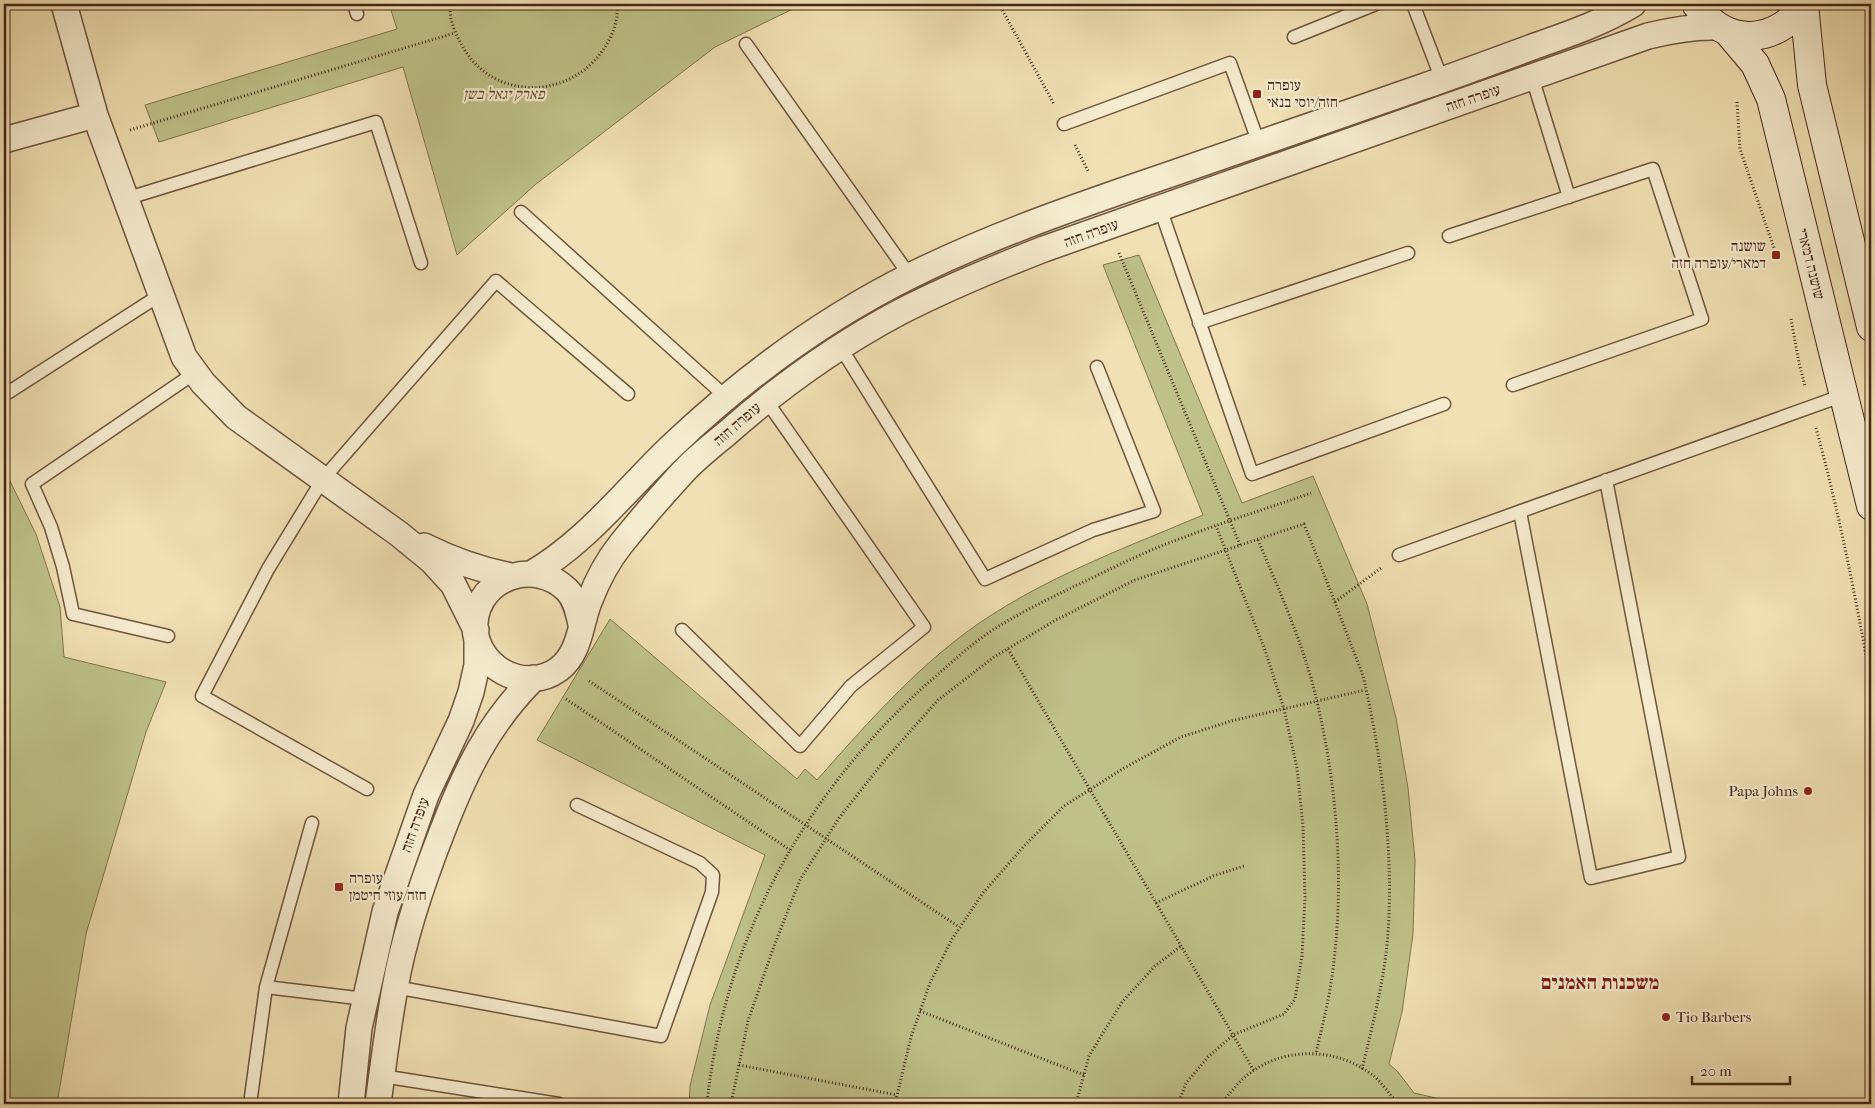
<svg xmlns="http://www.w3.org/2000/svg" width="1875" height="1108" font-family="'IM FELL French Canon','Frank Ruhl Libre',serif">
<rect width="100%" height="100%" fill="#f0e0b3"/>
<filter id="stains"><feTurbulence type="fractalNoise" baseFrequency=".004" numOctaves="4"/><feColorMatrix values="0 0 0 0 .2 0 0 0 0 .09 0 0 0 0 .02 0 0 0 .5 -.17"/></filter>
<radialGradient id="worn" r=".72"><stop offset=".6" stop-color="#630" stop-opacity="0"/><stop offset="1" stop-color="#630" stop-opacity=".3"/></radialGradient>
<!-- green -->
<path fill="#bec189" stroke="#827350" d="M 389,4 L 803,4 L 715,47 L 536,184 L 457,255 L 403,67 L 159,142 L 145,105 L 397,29 Z
M 1139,255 L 1242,503 L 1313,476 L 1367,604 L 1396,718 L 1408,788 L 1415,860 L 1413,934 L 1402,1012 L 1389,1064 L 1398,1072 L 1414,1093 L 1462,1104 L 689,1104 L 690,1086 L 710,1005 L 765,855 L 537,740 L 610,619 L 797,779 L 805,769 L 817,780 C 870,720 925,657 993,614 C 1059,572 1132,545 1203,515 L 1103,265 Z
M 4,469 L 36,534 L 60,607 L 64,657 L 166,682 L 146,732 L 86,934 L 57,1104 L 4,1104 Z"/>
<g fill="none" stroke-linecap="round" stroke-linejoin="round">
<defs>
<path id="lane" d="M 354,4 L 357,14
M 1413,4 L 1442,80
M 1294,37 L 1376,4
M 746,44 L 910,276
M 1532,77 L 1569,197
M 1064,124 L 1230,63 L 1259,144
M 125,199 L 376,122 L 421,263
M 1160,208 L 1252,474 L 1444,404
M 521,212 L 726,397
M 1449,236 L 1653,169 L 1702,319 L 1513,385
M 1199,323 L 1408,253
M 841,348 L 985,579 L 1093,530 L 1154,511 L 1097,367
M 4,387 L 9,392 L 160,295
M 1520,512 L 1591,878 L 1679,857 L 1606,480
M 1399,555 L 1844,395
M 682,630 L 800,746 L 851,686 L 924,627 L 766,400
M 168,636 L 73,614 L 63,567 L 51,527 L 32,484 L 196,372
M 367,789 L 202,696 L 268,569 L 323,479 L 496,281 L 628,394
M 266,987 L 365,999
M 395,987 L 661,1036 L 712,892 L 713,875 L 700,863 L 577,805
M 382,1076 L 559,1104
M 250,1104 L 266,987 L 312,823"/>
<path id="street" d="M 64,4 L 95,115 L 184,357 L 203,383 L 236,417 L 399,534 L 432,561 L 453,584 L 476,630
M 4,140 L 95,115
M 424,546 C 452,560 480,570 511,576
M 531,574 C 587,542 628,487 675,443 C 746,376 825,318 912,275 C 995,234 1083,204 1171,174 C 1254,145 1338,116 1422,87 C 1459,74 1497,60 1535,46 C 1569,34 1602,23 1633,4
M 581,624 C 578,612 576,599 567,590 C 535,558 478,577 475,623 C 473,666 524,695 559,669 C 580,653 580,625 589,602 C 597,581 608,560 621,544 C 641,519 662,495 683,472 C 696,458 711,446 726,434 C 779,387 838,345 900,312 C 947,288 995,268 1044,249 L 1648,36 C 1672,30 1693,26 1718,27
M 351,1104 L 359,1028 L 385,912 L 426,795 L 461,721 L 471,692 L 477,665 L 477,640
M 378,1104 C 383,1066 388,1026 395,988 C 404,935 422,883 442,832 C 465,772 488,724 534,678"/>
<path id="secondary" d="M 1696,4 C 1725,47 1775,46 1805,4
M 1804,5 L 1812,85 L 1871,327
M 1728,32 L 1755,64 L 1771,99 L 1871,506"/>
</defs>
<!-- lane casing -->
<use href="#lane" stroke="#70543e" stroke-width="15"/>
<!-- street casing -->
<use href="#street" stroke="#70543e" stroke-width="28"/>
<!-- secondary casing -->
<use href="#secondary" stroke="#452517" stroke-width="30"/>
<!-- path -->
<path stroke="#452517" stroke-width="3" stroke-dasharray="1 2.5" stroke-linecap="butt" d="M 450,4 C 449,19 455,34 463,47 C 493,101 569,100 603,50 C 612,37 619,20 617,4
M 999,4 L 1054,104
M 1737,102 L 1740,149 L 1774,248
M 130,130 L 455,33
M 1075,145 L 1088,171
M 1119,253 L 1240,545
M 1791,319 L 1799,363 L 1805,386
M 1816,428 C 1839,512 1856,598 1871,684
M 1258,540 C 1277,585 1297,630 1311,678 C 1335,766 1345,870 1334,960 C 1331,992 1323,1023 1316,1053
M 1335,602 L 1381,568
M 1008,649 L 1254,1071
M 589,681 L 959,927
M 566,699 L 790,850
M 1156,903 L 1213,876 L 1244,866
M 920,1011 L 1084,1075
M 739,1065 L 897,1095
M 707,1104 C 724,938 806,791 929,682 C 950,664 971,644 994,629 C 1020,613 1048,599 1075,586 C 1111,569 1147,550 1185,537 C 1226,521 1269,508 1311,493
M 731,1104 L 748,1021 L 774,946 L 800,880 L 839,818 L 884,761 L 938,700 L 994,657 L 1054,621 L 1135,580 L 1304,524 C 1319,562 1334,599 1348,637 C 1353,651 1360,665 1364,680 C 1383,763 1396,868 1386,954 C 1381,993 1371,1031 1362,1069
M 895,1104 L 911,1037 L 930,983 L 952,939 L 983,893 L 1024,846 L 1064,806 L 1124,768 L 1181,737 L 1231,721 L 1365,690
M 1076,1104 L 1089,1056 L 1122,1002 L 1155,966 L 1181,946
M 1178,1104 L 1186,1083 L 1208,1057 L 1233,1035 L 1284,1014 L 1295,999 L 1302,956 L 1305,897 L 1303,826 L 1297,768 L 1284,709 L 1264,647 L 1216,526
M 1222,1104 C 1225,1098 1231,1092 1236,1086 C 1269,1048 1330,1043 1371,1074 C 1380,1080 1387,1091 1394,1099 L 1396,1104"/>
<!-- lane -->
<use href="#lane" stroke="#f5ebce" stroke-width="12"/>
<!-- street -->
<use href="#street" stroke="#f5ebce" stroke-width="25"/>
<!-- secondary -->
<use href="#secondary" stroke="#f5ebce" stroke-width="28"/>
</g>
<!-- markers -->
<g fill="#8f2418" stroke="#f5ebce" stroke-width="2">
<rect x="1252" y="89" width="10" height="10" rx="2.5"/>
<rect x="1771" y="250" width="10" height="10" rx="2.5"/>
<circle cx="1808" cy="791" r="5"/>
<rect x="334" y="882" width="10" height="10" rx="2.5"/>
<circle cx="1666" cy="1017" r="5"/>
</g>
<g text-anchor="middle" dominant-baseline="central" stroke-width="4.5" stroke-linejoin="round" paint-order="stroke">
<!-- poi labels -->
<g font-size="15" fill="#452517" stroke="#f5ebce" text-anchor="start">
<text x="1267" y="85">עופרה<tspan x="1267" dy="17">חזה/יוסי בנאי</tspan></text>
<text x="1766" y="246" text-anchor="end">שושנה<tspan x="1766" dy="17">דמארי/עופרה חזה</tspan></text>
<text x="1798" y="791" text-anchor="end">Papa Johns</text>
<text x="349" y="878">עופרה<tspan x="349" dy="17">חזה/עוזי חיטמן</tspan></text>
<text x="1676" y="1017">Tio Barbers</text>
</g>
<!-- park labels -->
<g font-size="15" font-style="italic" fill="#634c34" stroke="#f5ebce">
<text x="504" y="94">פארק יגאל בשן</text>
</g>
<!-- street labels -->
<g font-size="15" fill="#452517" stroke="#f5ebce">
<text transform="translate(1473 98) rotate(-19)">עופרה חזה</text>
<text transform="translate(1091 233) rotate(-20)">עופרה חזה</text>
<text transform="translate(1811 264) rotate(76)">שושנה דמארי</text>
<text transform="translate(737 424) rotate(-41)">עופרה חזה</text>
<text transform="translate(415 825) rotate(-70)">עופרה חזה</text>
</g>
<!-- district labels -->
<g font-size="20" font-weight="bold" fill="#7a1f14" stroke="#f5ebce">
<text x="1600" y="982">משכנות האמנים</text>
</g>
</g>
<!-- margin -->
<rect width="1875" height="1108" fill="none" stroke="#f0e0b3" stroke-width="20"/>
<rect x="5" y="5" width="1865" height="1098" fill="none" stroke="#452517" stroke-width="2.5"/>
<rect x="10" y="10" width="1855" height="1088" fill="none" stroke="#452517"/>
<!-- scale -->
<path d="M1692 1076v8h98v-8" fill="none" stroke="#452517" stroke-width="2.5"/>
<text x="1700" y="1076" font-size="15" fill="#452517" stroke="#f5ebce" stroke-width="4" paint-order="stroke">20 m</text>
<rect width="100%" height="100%" filter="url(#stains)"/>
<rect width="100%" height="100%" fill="url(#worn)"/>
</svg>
